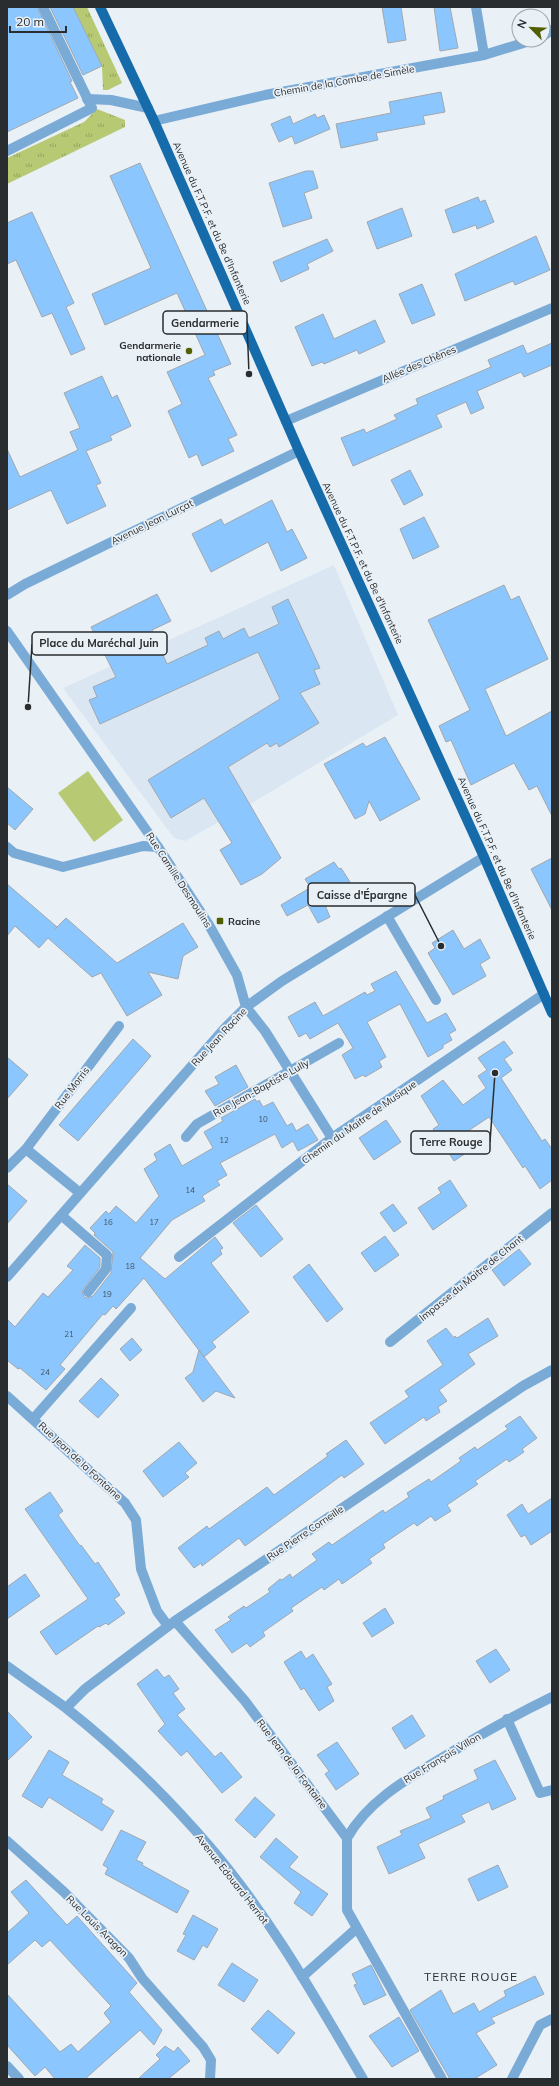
<svg xmlns="http://www.w3.org/2000/svg" width="559" height="2086" font-family="Mulish,sans-serif">
<defs>
<pattern id="grass-tufts" width="24" height="20" patternUnits="userSpaceOnUse"><rect width="24" height="20" fill="#b7ca73"/><path d="M3 7l-1-3M5 7V3M7 7l1-3M15 17l-1-3M17 17v-4M19 17l1-3" fill="none" stroke="#95a45f"/></pattern>
</defs>
<rect width="100%" height="100%" fill="#e9f0f6"/>
<!-- built -->
<path fill="#dae7f3" d="M 334,565 L 398,715 L 254,802 L 185,841 L 174,838 L 63,688 Z"/>
<!-- grass -->
<path fill="url(#grass-tufts)" d="M 73,7 L 87,7 L 122,83 L 108,90 L 103,90 L 102,66 Z
M 97,109 L 125,120 L 125,127 L 7,184 L 7,158 L 84,122 Z"/>
<!-- garden -->
<path fill="#b7ca73" d="M 88,771 L 123,820 L 94,842 L 58,793 Z"/>
<!-- building -->
<path fill="#8bc7fe" stroke="#a1a7ad" d="M 7,7 L 37,7 L 72,81 L 70,82 L 78,98 L 7,132 Z
M 50,7 L 73,7 L 102,66 L 83,75 Z
M 382,7 L 401,7 L 406,40 L 388,43 Z
M 434,7 L 450,7 L 458,48 L 440,51 Z
M 441,92 L 445,112 L 423,116 L 425,124 L 376,133 L 378,140 L 341,148 L 336,124 L 391,113 L 389,102 Z
M 315,114 L 317,118 L 324,115 L 330,129 L 295,144 L 292,136 L 279,142 L 271,124 L 290,116 L 293,124 Z
M 140,163 L 231,364 L 213,371 L 215,375 L 208,378 L 237,435 L 228,439 L 234,451 L 202,466 L 197,454 L 189,458 L 168,411 L 182,404 L 167,372 L 205,355 L 177,293 L 105,325 L 92,294 L 151,268 L 110,176 Z
M 306,171 L 313,171 L 318,188 L 304,193 L 312,218 L 283,227 L 269,183 Z
M 478,197 L 480,202 L 485,200 L 494,222 L 477,229 L 476,225 L 453,233 L 445,210 Z
M 402,208 L 412,236 L 377,249 L 367,222 Z
M 32,212 L 74,303 L 66,307 L 85,349 L 71,355 L 52,313 L 42,317 L 16,260 L 7,264 L 7,223 Z
M 536,236 L 550,270 L 515,285 L 513,281 L 465,301 L 455,274 Z
M 327,239 L 333,251 L 307,264 L 309,269 L 281,282 L 273,262 Z
M 422,284 L 435,315 L 412,324 L 399,294 Z
M 323,314 L 334,339 L 375,320 L 385,342 L 359,354 L 357,350 L 324,364 L 322,362 L 312,366 L 295,327 Z
M 552,343 L 552,365 L 524,377 L 521,372 L 477,391 L 484,408 L 471,414 L 466,402 L 436,415 L 442,427 L 353,466 L 341,438 L 364,429 L 366,433 L 397,419 L 394,415 L 418,404 L 416,399 L 491,367 L 488,360 L 523,345 L 527,354 Z
M 102,376 L 112,398 L 117,395 L 131,426 L 110,436 L 112,440 L 86,451 L 101,483 L 96,485 L 106,506 L 67,524 L 51,490 L 7,510 L 7,449 L 20,477 L 78,450 L 70,432 L 80,428 L 64,393 Z
M 410,470 L 423,495 L 404,505 L 391,480 Z
M 272,500 L 287,532 L 292,529 L 307,558 L 281,571 L 268,542 L 211,572 L 192,534 L 221,519 L 224,525 Z
M 424,517 L 439,547 L 413,559 L 400,529 Z
M 504,585 L 511,600 L 519,596 L 548,659 L 485,689 L 506,736 L 552,711 L 552,816 L 537,786 L 529,790 L 514,763 L 471,785 L 451,740 L 446,742 L 439,726 L 470,710 L 428,620 Z
M 157,594 L 171,621 L 152,630 L 167,664 L 208,645 L 205,638 L 219,631 L 223,639 L 244,628 L 249,638 L 279,624 L 272,607 L 288,599 L 320,668 L 314,670 L 320,684 L 300,693 L 319,723 L 279,747 L 277,743 L 270,747 L 267,743 L 228,767 L 281,858 L 262,874 L 241,885 L 220,850 L 232,843 L 204,798 L 171,818 L 148,780 L 280,699 L 258,652 L 100,724 L 89,700 L 97,697 L 93,687 L 116,677 L 91,627 Z
M 385,737 L 420,799 L 380,821 L 369,801 L 365,814 L 355,819 L 324,764 L 363,743 L 366,747 Z
M 7,787 L 33,809 L 15,830 L 7,823 Z
M 552,858 L 552,910 L 531,869 Z
M 334,862 L 339,869 L 341,868 L 350,882 L 322,898 L 330,917 L 318,923 L 308,905 L 287,916 L 281,905 L 308,889 L 310,887 L 305,879 Z
M 7,884 L 57,927 L 54,930 L 66,918 L 117,963 L 183,923 L 198,947 L 183,956 L 178,979 L 148,972 L 162,995 L 127,1016 L 101,973 L 92,977 L 48,938 L 39,948 L 15,926 L 7,936 Z
M 453,930 L 464,949 L 480,939 L 490,958 L 480,964 L 486,976 L 453,995 L 428,953 L 435,948 L 432,943 Z
M 396,971 L 427,1023 L 446,1013 L 456,1030 L 449,1034 L 452,1040 L 443,1045 L 443,1048 L 428,1057 L 400,1004 L 367,1022 L 386,1057 L 379,1061 L 382,1067 L 365,1077 L 363,1075 L 355,1079 L 342,1055 L 353,1048 L 338,1023 L 310,1039 L 306,1033 L 299,1037 L 288,1017 L 315,1002 L 323,1016 L 365,992 L 367,995 L 375,991 L 371,984 Z
M 133,1039 L 151,1056 L 78,1141 L 59,1125 Z
M 504,1041 L 513,1053 L 504,1059 L 512,1070 L 501,1078 L 542,1141 L 545,1139 L 552,1149 L 552,1180 L 540,1189 L 525,1166 L 523,1168 L 489,1117 L 459,1137 L 469,1151 L 454,1161 L 433,1129 L 439,1125 L 421,1096 L 443,1080 L 463,1105 L 486,1088 L 478,1076 L 487,1070 L 478,1058 Z
M 7,1057 L 28,1075 L 7,1099 Z
M 236,1065 L 248,1087 L 215,1106 L 205,1091 L 219,1084 L 215,1077 Z
M 255,1099 L 257,1102 L 259,1100 L 263,1107 L 273,1102 L 287,1126 L 292,1123 L 296,1131 L 308,1124 L 318,1140 L 298,1151 L 293,1141 L 282,1148 L 275,1134 L 220,1163 L 227,1175 L 217,1181 L 220,1185 L 202,1196 L 205,1201 L 172,1220 L 140,1258 L 165,1279 L 215,1237 L 223,1248 L 220,1250 L 222,1254 L 211,1263 L 249,1312 L 212,1342 L 216,1347 L 204,1357 L 144,1278 L 116,1309 L 113,1306 L 105,1315 L 103,1314 L 60,1365 L 65,1369 L 46,1390 L 20,1368 L 18,1369 L 7,1360 L 7,1319 L 15,1327 L 43,1293 L 48,1297 L 73,1270 L 67,1266 L 85,1245 L 100,1258 L 100,1267 L 82,1291 L 84,1297 L 87,1298 L 93,1296 L 111,1273 L 113,1252 L 94,1235 L 95,1233 L 90,1228 L 106,1211 L 109,1214 L 116,1206 L 136,1223 L 159,1196 L 144,1169 L 157,1160 L 154,1154 L 170,1144 L 182,1166 L 213,1148 L 204,1132 L 223,1121 L 221,1118 Z
M 386,1120 L 401,1142 L 374,1160 L 359,1138 Z
M 450,1180 L 467,1206 L 433,1230 L 418,1208 L 441,1193 L 438,1188 Z
M 7,1184 L 27,1201 L 7,1224 Z
M 393,1204 L 407,1223 L 394,1232 L 380,1213 Z
M 256,1205 L 283,1239 L 261,1257 L 233,1223 Z
M 385,1236 L 399,1255 L 375,1272 L 361,1253 Z
M 519,1249 L 531,1264 L 504,1286 L 492,1270 Z
M 309,1264 L 343,1309 L 327,1322 L 293,1277 Z
M 488,1318 L 498,1336 L 468,1354 L 475,1364 L 439,1390 L 447,1401 L 438,1407 L 440,1412 L 426,1421 L 424,1417 L 385,1444 L 370,1423 L 409,1397 L 405,1391 L 443,1365 L 427,1341 L 446,1328 L 454,1338 L 455,1336 L 457,1338 Z
M 132,1338 L 142,1350 L 130,1361 L 120,1349 Z
M 199,1350 L 235,1398 L 216,1391 L 203,1402 L 185,1378 L 193,1372 Z
M 101,1378 L 119,1395 L 98,1418 L 79,1401 Z
M 520,1416 L 537,1438 L 522,1449 L 524,1452 L 509,1462 L 507,1459 L 475,1481 L 478,1484 L 447,1505 L 451,1511 L 435,1521 L 431,1516 L 417,1526 L 414,1523 L 383,1544 L 385,1548 L 369,1559 L 372,1563 L 342,1584 L 339,1579 L 324,1590 L 322,1587 L 291,1608 L 293,1611 L 263,1632 L 265,1636 L 250,1647 L 247,1643 L 232,1653 L 215,1630 L 231,1620 L 228,1617 L 244,1606 L 246,1608 L 270,1592 L 268,1589 L 280,1579 L 282,1580 L 290,1574 L 292,1578 L 317,1560 L 312,1554 L 329,1542 L 332,1545 L 383,1510 L 385,1513 L 409,1497 L 407,1493 L 429,1479 L 431,1482 L 461,1461 L 459,1458 L 475,1447 L 477,1450 L 508,1429 L 505,1426 Z
M 346,1440 L 364,1464 L 344,1478 L 342,1475 L 245,1546 L 239,1538 L 202,1566 L 201,1563 L 194,1568 L 178,1548 L 207,1526 L 209,1529 L 267,1487 L 274,1495 L 328,1456 L 326,1454 Z
M 179,1442 L 197,1463 L 185,1473 L 189,1477 L 163,1497 L 143,1471 Z
M 50,1492 L 63,1511 L 58,1515 L 80,1546 L 81,1545 L 95,1564 L 98,1562 L 120,1595 L 114,1599 L 125,1613 L 108,1625 L 106,1623 L 99,1627 L 98,1626 L 56,1655 L 40,1632 L 88,1599 L 25,1509 Z
M 552,1498 L 552,1531 L 531,1545 L 525,1535 L 521,1537 L 507,1515 L 522,1504 L 528,1514 Z
M 25,1574 L 40,1596 L 7,1619 L 7,1587 Z
M 385,1608 L 394,1623 L 372,1637 L 363,1623 Z
M 496,1649 L 510,1670 L 490,1683 L 476,1661 Z
M 301,1651 L 306,1659 L 313,1654 L 332,1684 L 327,1687 L 334,1701 L 319,1711 L 304,1688 L 301,1690 L 284,1662 Z
M 157,1669 L 164,1678 L 169,1675 L 179,1689 L 173,1693 L 185,1709 L 177,1715 L 215,1757 L 221,1752 L 242,1777 L 222,1793 L 187,1751 L 181,1756 L 158,1731 L 165,1724 L 137,1684 Z
M 7,1711 L 32,1737 L 7,1761 Z
M 412,1715 L 425,1736 L 405,1749 L 392,1728 Z
M 337,1742 L 359,1774 L 336,1790 L 325,1774 L 329,1771 L 317,1755 Z
M 49,1750 L 69,1762 L 62,1775 L 103,1799 L 101,1803 L 114,1811 L 102,1831 L 49,1797 L 42,1808 L 22,1796 Z
M 495,1760 L 516,1799 L 492,1810 L 489,1802 L 461,1815 L 465,1822 L 418,1844 L 425,1858 L 389,1874 L 377,1847 L 402,1835 L 400,1831 L 431,1818 L 426,1808 L 444,1799 L 443,1796 L 478,1779 L 474,1770 Z
M 255,1797 L 275,1815 L 255,1838 L 235,1820 Z
M 121,1830 L 146,1842 L 136,1860 L 143,1863 L 142,1865 L 189,1891 L 177,1913 L 105,1874 L 108,1868 L 103,1865 Z
M 276,1838 L 298,1857 L 289,1867 L 328,1894 L 312,1916 L 294,1903 L 301,1892 L 260,1857 Z
M 498,1865 L 508,1887 L 478,1901 L 468,1879 Z
M 26,1880 L 67,1925 L 77,1916 L 137,1983 L 129,1992 L 162,2030 L 154,2045 L 140,2030 L 85,2079 L 55,2079 L 45,2067 L 35,2076 L 7,2045 L 7,1994 L 60,2052 L 71,2044 L 78,2052 L 111,2022 L 104,2013 L 111,2006 L 50,1940 L 42,1947 L 35,1940 L 7,1965 L 7,1933 L 29,1913 L 11,1892 Z
M 193,1915 L 218,1929 L 207,1948 L 203,1945 L 194,1960 L 177,1951 L 186,1935 L 183,1934 Z
M 232,1963 L 258,1980 L 244,2002 L 218,1985 Z
M 371,1965 L 386,1995 L 364,2005 L 354,1985 L 357,1984 L 352,1974 Z
M 535,1976 L 544,1994 L 491,2018 L 495,2023 L 476,2033 L 497,2065 L 474,2079 L 450,2079 L 410,2010 L 441,1990 L 453,2014 L 474,2003 L 479,2012 L 506,1996 L 504,1991 Z
M 268,2010 L 295,2033 L 278,2054 L 251,2029 Z
M 399,2017 L 419,2051 L 392,2067 L 369,2036 Z
M 165,2046 L 174,2052 L 178,2047 L 190,2061 L 168,2079 L 138,2079 L 160,2059 L 156,2055 Z"/>
<g fill="none" stroke-linecap="round" stroke-linejoin="round">
<!-- service -->
<path stroke="#7aaad6" stroke-width="10" d="M 476,7 L 484,55
M 87,99 L 111,100 L 148,108
M 7,847 L 14,853 L 63,867 L 143,846 L 158,847
M 26,1149 L 80,1193
M 7,1168 L 26,1149 L 119,1026
M 179,1257 L 332,1138 L 544,994
M 390,1342 L 552,1213
M 34,1418 L 131,1308
M 7,1841 L 64,1892 L 129,1958 L 142,1978 L 203,2047 L 211,2060 L 210,2079
M 7,2066 L 19,2079"/>
<!-- minor -->
<path stroke="#7aaad6" stroke-width="10" d="M 543,36 L 552,30
M 154,121 L 265,95 L 484,55 L 533,40
M 7,151 L 92,108 L 43,7
M 286,421 L 552,308
M 7,595 L 25,584 L 299,451
M 7,631 L 158,847 L 209,925 L 237,975 L 246,1007 L 265,1031 L 332,1138
M 387,916 L 436,1000
M 186,1137 L 197,1124 L 339,1043
M 61,1215 L 107,1255 L 106,1269 L 88,1292
M 7,1277 L 224,1029 L 246,1007 L 282,981 L 484,857
M 7,1396 L 125,1503 L 136,1520 L 141,1569 L 157,1611 L 168,1626
M 175,1621 L 245,1701 L 347,1838 L 347,1910 L 442,2079
M 7,1666 C 26,1680 47,1694 66,1708 C 118,1749 167,1797 210,1847 C 270,1917 316,1999 363,2079
M 66,1708 L 85,1689 L 175,1621 L 523,1386 L 552,1370
M 507,1719 L 540,1793 L 552,1790
M 347,1838 C 369,1799 412,1776 450,1753 C 483,1733 517,1714 552,1697
M 302,1977 L 357,1928
M 512,2079 L 540,2025 L 552,2019"/>
<!-- primary -->
<path stroke="#166cab" stroke-width="10" d="M 100,7 L 154,121 L 299,451 L 484,857 L 552,1013"/>
</g>
<!-- markers -->
<g fill="#515f00" stroke="#e9f0f6" stroke-width="1.5">
<circle cx="189" cy="351" r="4"/>
<rect x="216" y="917" width="8" height="8" rx="2"/>
</g>
<g text-anchor="middle" dominant-baseline="central" stroke-width="3.5" stroke-linejoin="round" paint-order="stroke">
<!-- number labels -->
<g font-size="8" fill="#425463">
<text x="263" y="1119">10</text>
<text x="224" y="1140">12</text>
<text x="190" y="1190">14</text>
<text x="108" y="1222">16</text>
<text x="154" y="1222">17</text>
<text x="130" y="1266">18</text>
<text x="107" y="1294">19</text>
<text x="69" y="1334">21</text>
<text x="45" y="1372">24</text>
</g>
<!-- street labels -->
<g font-size="10" fill="#2a2d2f" stroke="#e9f0f6">
<text transform="translate(344 81) rotate(-10)">Chemin de la Combe de Simèle</text>
<text transform="translate(212 223) rotate(66)">Avenue du F.T.P.F. et du 8e d'Infanterie</text>
<text transform="translate(419 364) rotate(-23)">Allée des Chênes</text>
<text transform="translate(152 522) rotate(-26)">Avenue Jean Lurçat</text>
<text transform="translate(363 563) rotate(65)">Avenue du F.T.P.F. et du 8e d'Infanterie</text>
<text transform="translate(497 858) rotate(66)">Avenue du F.T.P.F. et du 8e d'Infanterie</text>
<text transform="translate(179 880) rotate(57)">Rue Camille Desmoulins</text>
<text transform="translate(219 1037) rotate(-47)">Rue Jean Racine</text>
<text transform="translate(72 1088) rotate(-53)">Rue Morris</text>
<text transform="translate(261 1088) rotate(-29)">Rue Jean-Baptiste Lully</text>
<text transform="translate(359 1122) rotate(-35)">Chemin du Maitre de Musique</text>
<text transform="translate(471 1278) rotate(-39)">Impasse du Maitre de Chant</text>
<text transform="translate(80 1461) rotate(43)">Rue Jean de la Fontaine</text>
<text transform="translate(305 1533) rotate(-34)">Rue Pierre Corneille</text>
<text transform="translate(442 1758) rotate(-31)">Rue François Villon</text>
<text transform="translate(292 1764) rotate(53)">Rue Jean de la Fontaine</text>
<text transform="translate(232 1879) rotate(52)">Avenue Edouard Herriot</text>
<text transform="translate(97 1926) rotate(45)">Rue Louis Aragon</text>
</g>
<!-- poi labels -->
<g font-size="10" font-weight="bold" fill="#2a2d2f" stroke="#e9f0f6" text-anchor="end">
<text x="181" y="345">Gendarmerie<tspan x="181" dy="12">nationale</tspan></text>
<text x="228" y="921" text-anchor="start">Racine</text>
</g>
<!-- quarter labels -->
<g font-size="12" letter-spacing="1" fill="#2a2d2f" stroke="#e9f0f6">
<text x="471" y="1976">TERRE ROUGE</text>
</g>
</g>
<!-- callouts -->
<path fill="none" stroke="#2a2d2f" stroke-width="1.5" d="M249 374L247 323M28 707L32 644M441 946L415 895M495 1073L490 1142"/>
<g fill="#2a2d2f" stroke="#e9f0f6" stroke-width="1.5">
<circle cx="249" cy="374" r="4"/>
<circle cx="28" cy="707" r="4"/>
<circle cx="441" cy="946" r="4"/>
<circle cx="495" cy="1073" r="4"/>
</g>
<g fill="#e9f0f6" stroke="#2a2d2f" stroke-width="1.5">
<rect x="163" y="311" width="84" height="23" rx="4"/>
<rect x="32" y="632" width="135" height="23" rx="4"/>
<rect x="308" y="883" width="107" height="23" rx="4"/>
<rect x="411" y="1131" width="79" height="23" rx="4"/>
</g>
<g font-size="11" text-anchor="middle" font-weight="bold" fill="#2a2d2f">
<text x="205" y="327">Gendarmerie</text>
<text x="99" y="647">Place du Maréchal Juin</text>
<text x="362" y="899">Caisse d'Épargne</text>
<text x="451" y="1146">Terre Rouge</text>
</g>
<!-- border -->
<rect width="559" height="2086" fill="none" stroke="#2a2d2f" stroke-width="16"/>
<!-- north arrow -->
<g transform="translate(531 28) rotate(294)"><circle r="19" fill="#e9f0f6" stroke="#9da2a6"/>
<path d="M0-3L7 15L0 10L-7 15Z" fill="#515f00"/>
<text y="-6" font-size="11" font-weight="bold" text-anchor="middle" fill="#2a2d2f">N</text>
</g>
<!-- scale -->
<path d="M10 26v6h56v-6" fill="none" stroke="#2a2d2f" stroke-width="2"/>
<text x="16" y="26" font-size="12" fill="#2a2d2f" stroke="#e9f0f6" stroke-width="3" paint-order="stroke">20 m</text>
</svg>
